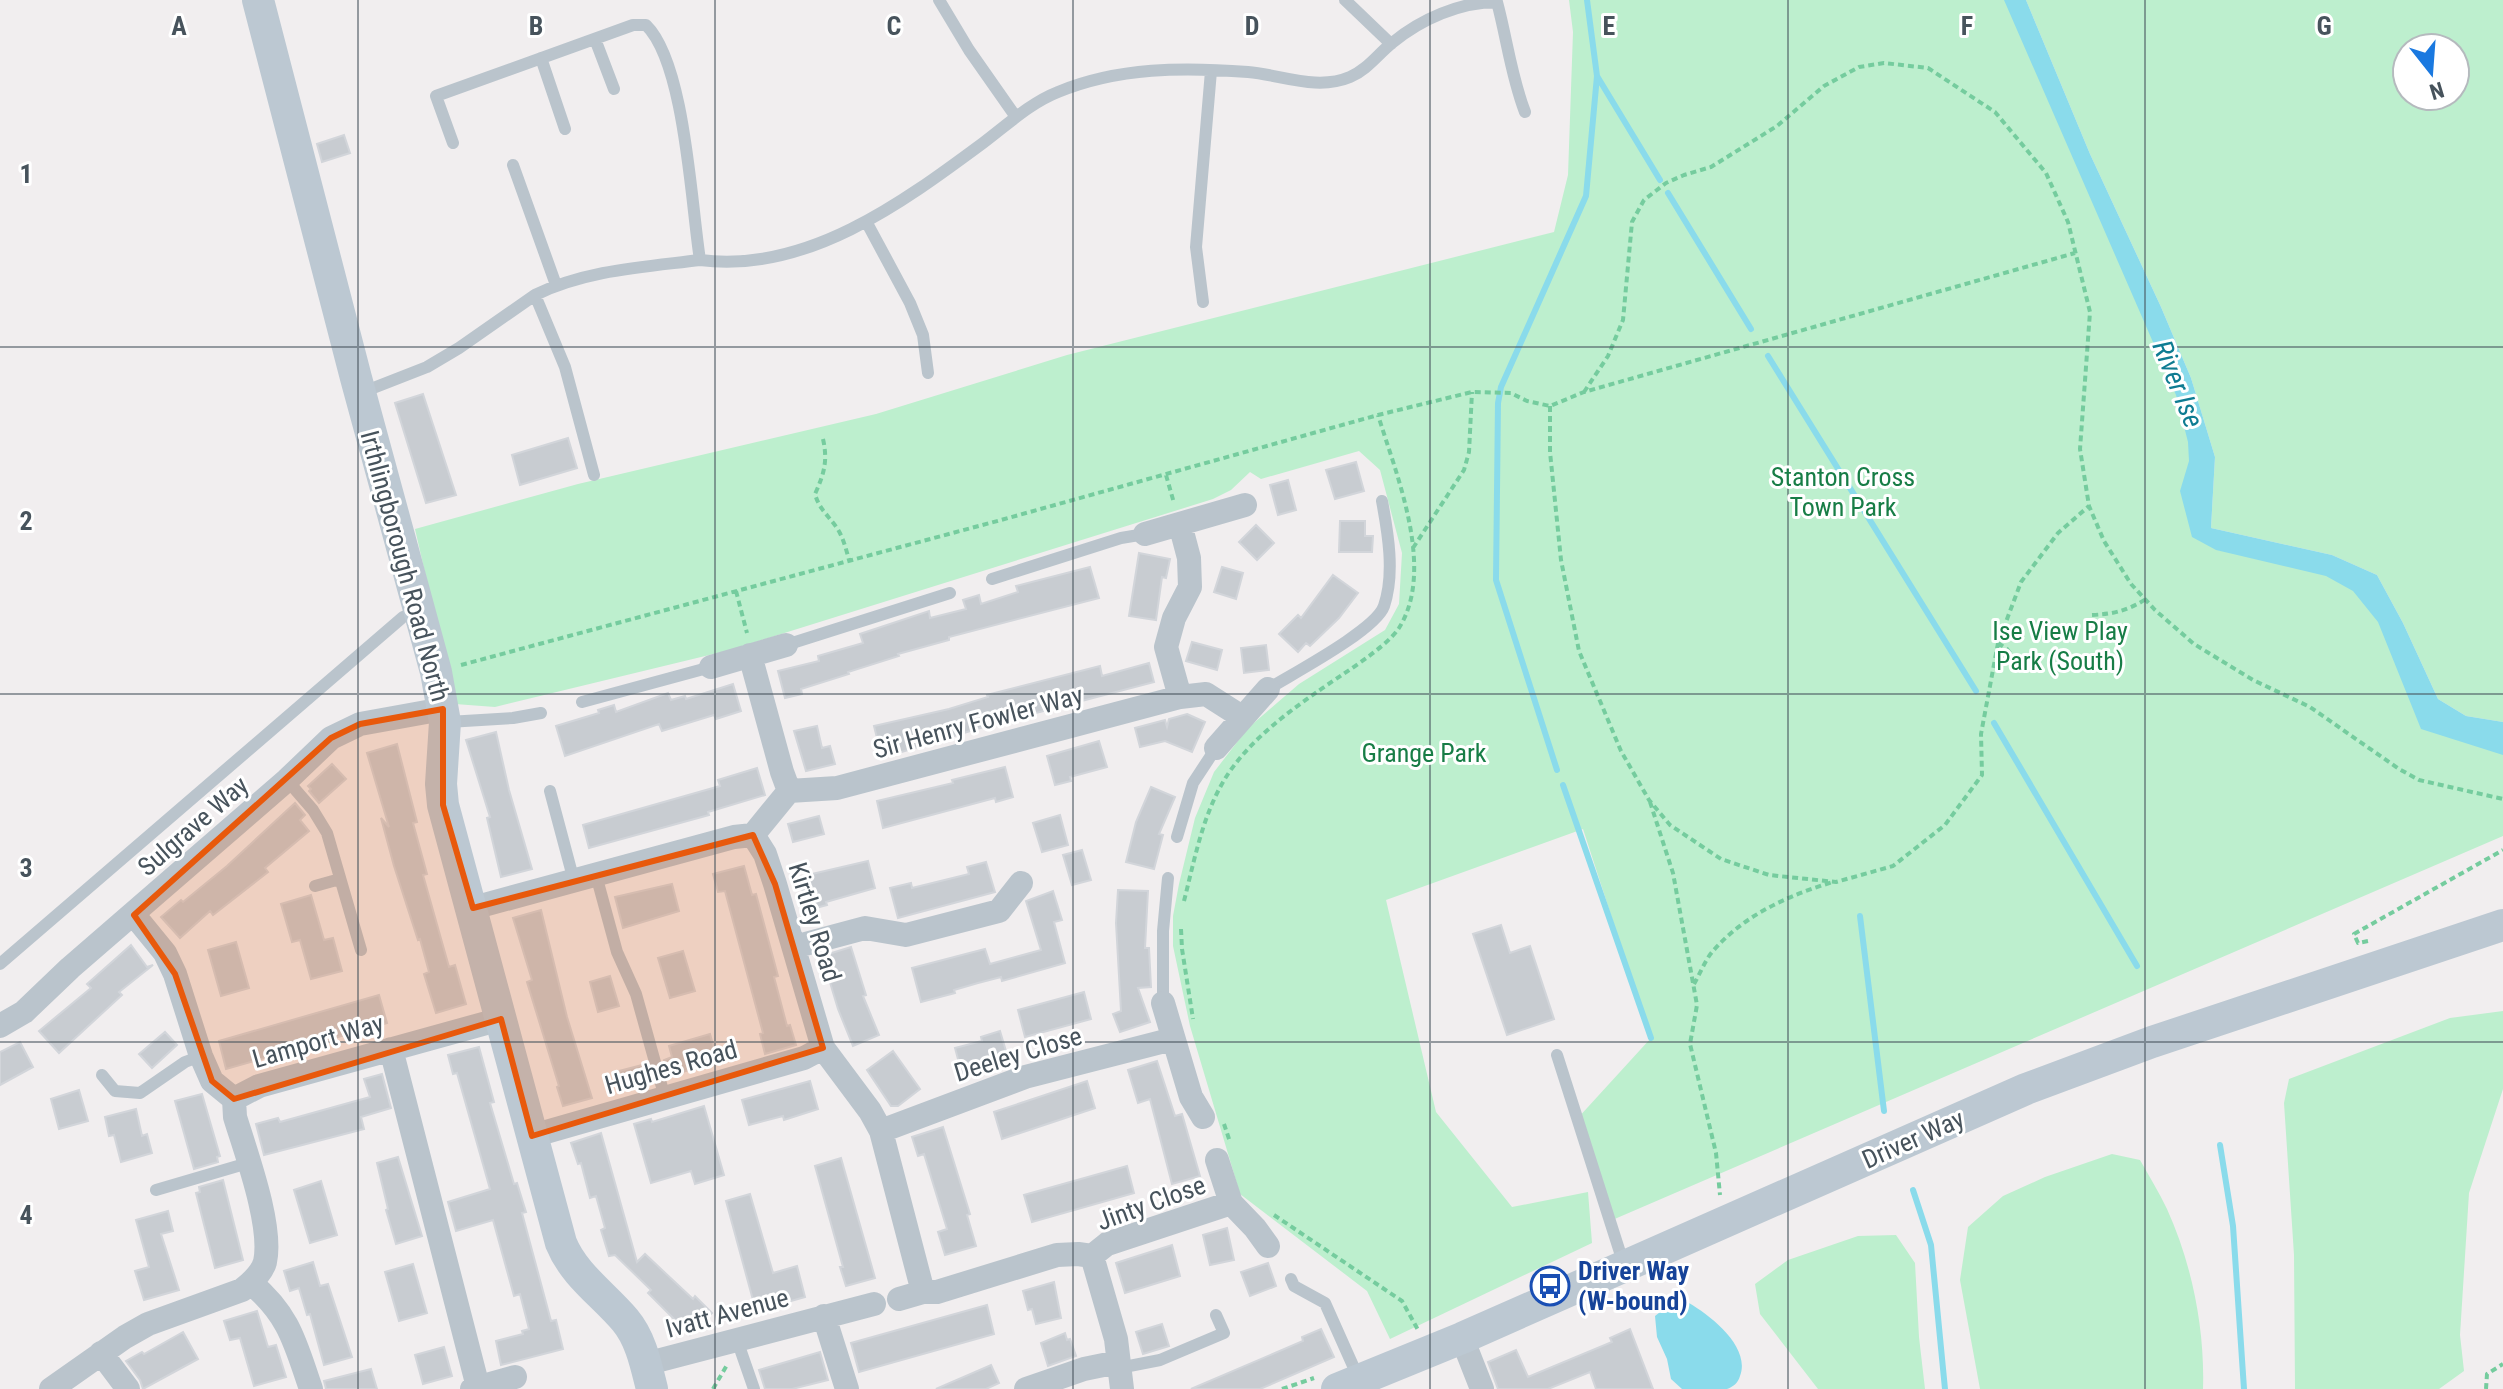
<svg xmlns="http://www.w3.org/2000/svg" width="2503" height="1389" font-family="'Roboto Condensed',sans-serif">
<rect width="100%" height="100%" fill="#f1eeef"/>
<!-- green -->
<path fill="#bdefce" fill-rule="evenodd" d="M 1569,0 L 2020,0 L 2205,449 L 2203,541 L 2369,587 L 2429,715 L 2503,743 L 2503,836 L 1610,1221 L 1577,1119 L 1651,1038 L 1583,829 L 1386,900 L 1436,1112 L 1512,1207 L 1588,1192 L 1592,1243 L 1390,1339 L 1367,1291 L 1240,1194 L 1190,1026 L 1173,946 L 1173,916 L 1179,884 L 1195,818 L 1214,772 L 1248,728 L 1299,684 L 1385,630 L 1399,604 L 1402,553 L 1380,470 L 1359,451 L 1261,479 L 1250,472 L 1231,490 L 1213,499 L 730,650 L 495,707 L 455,704 L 415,529 L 578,484 L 876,414 L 1067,355 L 1554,232 L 1568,175 L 1573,32 Z
M 2026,0 L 2503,0 L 2503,722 L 2466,716 L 2438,699 L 2403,623 L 2377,575 L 2332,555 L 2211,528 L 2215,457 L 2191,378 L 2161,307 L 2090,154 ZM 2407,48 L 2455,48 L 2455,96 L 2407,96 Z
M 2503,1011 L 2503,1089 L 2469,1193 L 2460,1335 L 2464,1371 L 2439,1389 L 2295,1389 L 2294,1255 L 2284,1103 L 2289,1079 L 2450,1018 Z
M 2112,1154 L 2140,1160 C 2149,1176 2159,1192 2167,1209 C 2192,1264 2205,1329 2203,1389 L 1980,1389 L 1960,1280 L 1968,1227 L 2003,1196 L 2045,1177 Z
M 1896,1235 L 1915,1263 L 1919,1337 L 1925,1389 L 1818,1389 L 1760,1314 L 1755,1284 L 1788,1260 L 1858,1236 Z"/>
<!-- water -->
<path fill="#8adbeb" d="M 2004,0 L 2026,0 L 2090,154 L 2161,307 L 2191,378 L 2215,457 L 2211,528 L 2332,555 L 2377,575 L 2403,623 L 2438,699 L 2466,716 L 2503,722 L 2503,755 L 2421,729 L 2378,622 L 2353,591 L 2326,576 L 2216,550 L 2192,537 L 2180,491 L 2189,461 L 2188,442 L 2176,395 Z
M 1689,1303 C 1711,1316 1751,1347 1740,1376 C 1738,1383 1733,1387 1727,1389 C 1714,1389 1695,1389 1682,1389 L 1671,1379 L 1667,1359 L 1657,1337 L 1655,1316 L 1669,1305 Z"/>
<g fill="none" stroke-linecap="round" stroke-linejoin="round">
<!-- stream -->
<path stroke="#8adbeb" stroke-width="6" d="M 1587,0 L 1597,76 L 1660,180
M 1668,193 L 1751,329
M 1768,356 L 1976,691
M 1994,723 L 2137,966
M 1557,770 L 1496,580 L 1498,403 L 1501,387 L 1586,196 L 1597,76
M 1563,785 L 1651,1038
M 1860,916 L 1884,1111
M 2220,1145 L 2233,1226 L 2244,1389
M 1913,1190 L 1931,1245 L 1945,1389"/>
</g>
<!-- building -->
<path fill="#c8ccd1" stroke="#d2d5da" stroke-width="2" d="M 344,135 L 350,153 L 322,162 L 317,144 Z
M 423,394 L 456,495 L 426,503 L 395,403 Z
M 568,438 L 577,468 L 520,485 L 512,455 Z
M 1356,462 L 1364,491 L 1335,499 L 1326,470 Z
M 1288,480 L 1296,510 L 1278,515 L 1270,485 Z
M 1340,521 L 1365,521 L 1365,536 L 1373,536 L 1372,552 L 1339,552 Z
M 1256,525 L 1274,543 L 1257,560 L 1239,542 Z
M 1139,553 L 1170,559 L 1166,578 L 1162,577 L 1156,620 L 1129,616 Z
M 1090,567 L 1099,598 L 949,637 L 949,640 L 898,654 L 899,656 L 848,672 L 849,674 L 801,689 L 802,694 L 785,698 L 778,671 L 819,661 L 818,656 L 863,643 L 860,634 L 929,611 L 930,618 L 966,609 L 963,600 L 979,595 L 981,604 L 1018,592 L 1016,586 Z
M 1222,567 L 1243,573 L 1236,599 L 1214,592 Z
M 1333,575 L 1358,593 L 1339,618 L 1310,646 L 1306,643 L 1298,652 L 1279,634 L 1298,615 L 1301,618 Z
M 1192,642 L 1222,650 L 1217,670 L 1186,661 Z
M 1266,645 L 1269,670 L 1244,673 L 1241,648 Z
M 1149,663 L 1154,682 L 990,725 L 882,758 L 874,726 L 949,709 L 988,697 L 987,695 L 1100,666 L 1102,676 Z
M 733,684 L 741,711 L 716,719 L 714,715 L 662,731 L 659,724 L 565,756 L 556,726 L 599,713 L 598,710 L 614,705 L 616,712 L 668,693 L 671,700 L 685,696 L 686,699 Z
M 1187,714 L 1205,722 L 1192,752 L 1165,741 L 1140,747 L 1135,728 L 1165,720 L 1167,727 L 1169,719 Z
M 817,726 L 822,748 L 830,746 L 835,764 L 806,771 L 794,731 Z
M 496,732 L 509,790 L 532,869 L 501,877 L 487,818 L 490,817 L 466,740 Z
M 1099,741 L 1107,767 L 1070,777 L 1071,781 L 1055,785 L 1047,756 Z
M 397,744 L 417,822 L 413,823 L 427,874 L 423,875 L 449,967 L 455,965 L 466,1004 L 436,1013 L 424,974 L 429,972 L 420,939 L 418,940 L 394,866 L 381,818 L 389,827 L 367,753 Z
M 332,764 L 346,779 L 319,803 L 309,791 L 311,789 L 308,786 Z
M 1005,767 L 1013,797 L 996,802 L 995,798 L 883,828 L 877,801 L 953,783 L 952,780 Z
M 757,768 L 765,795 L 708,812 L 709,815 L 589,848 L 583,825 L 720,786 L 718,780 Z
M 1151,787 L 1175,797 L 1159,834 L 1163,835 L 1154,869 L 1126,862 L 1136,822 Z
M 295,803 L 305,815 L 300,820 L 309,831 L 265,868 L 268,872 L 213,915 L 210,911 L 180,938 L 161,917 L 181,900 L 183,902 L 227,866 Z
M 1060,815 L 1068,845 L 1042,852 L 1033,823 Z
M 819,816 L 824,834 L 793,842 L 788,824 Z
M 1082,850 L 1091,880 L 1072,885 L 1063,855 Z
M 868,861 L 875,888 L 826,902 L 827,905 L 808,910 L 799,877 Z
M 986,862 L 995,892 L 898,918 L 890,888 L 911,883 L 912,888 L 969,874 L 967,867 Z
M 744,866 L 752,895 L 756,894 L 778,976 L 774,977 L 787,1026 L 790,1025 L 796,1045 L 765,1054 L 760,1034 L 763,1033 L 725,891 L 718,892 L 713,874 Z
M 672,884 L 679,911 L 623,928 L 615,897 Z
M 1118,890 L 1148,891 L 1145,948 L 1149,948 L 1151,987 L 1138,988 L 1150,1022 L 1120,1032 L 1113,1014 L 1121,1011 L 1116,923 Z
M 1053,891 L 1062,920 L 1054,922 L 1065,963 L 1002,981 L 1001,977 L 978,983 L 954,990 L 955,993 L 921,1002 L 912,968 L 985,949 L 990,964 L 1041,950 L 1026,901 Z
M 311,895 L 324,940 L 333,938 L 342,971 L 311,979 L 300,940 L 292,942 L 281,904 Z
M 541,910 L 567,1017 L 592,1098 L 563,1106 L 557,1087 L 559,1086 L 527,982 L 532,980 L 513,918 Z
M 1501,925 L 1510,953 L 1530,946 L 1554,1019 L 1507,1035 L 1473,934 Z
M 236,942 L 249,988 L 221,996 L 208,950 Z
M 131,945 L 147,967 L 153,965 L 119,992 L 122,995 L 59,1053 L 39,1031 L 91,988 L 87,984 Z
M 851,947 L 866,995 L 863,996 L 879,1035 L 853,1046 L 838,1009 L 822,956 Z
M 683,951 L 695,991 L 670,998 L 658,958 Z
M 610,976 L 619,1006 L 598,1012 L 590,982 Z
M 1084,992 L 1091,1019 L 1025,1037 L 1018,1010 Z
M 379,995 L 387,1023 L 226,1069 L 219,1041 Z
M 1000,1031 L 1009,1061 L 962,1074 L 955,1048 L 982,1041 L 981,1037 Z
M 165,1032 L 177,1045 L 152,1068 L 139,1054 Z
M 710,1034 L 718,1062 L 668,1076 L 664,1060 L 672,1057 L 669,1046 Z
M 20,1042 L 33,1067 L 0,1085 L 0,1052 Z
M 479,1047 L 494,1102 L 490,1103 L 514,1184 L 517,1183 L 526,1212 L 522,1213 L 551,1321 L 556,1320 L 563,1349 L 501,1365 L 496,1341 L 523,1334 L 522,1331 L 529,1329 L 520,1294 L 514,1296 L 493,1220 L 456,1231 L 448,1202 L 490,1189 L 457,1073 L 453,1074 L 448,1055 Z
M 893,1051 L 920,1089 L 898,1106 L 891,1106 L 867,1070 Z
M 1157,1061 L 1175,1116 L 1182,1114 L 1200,1176 L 1172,1184 L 1150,1099 L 1138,1103 L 1128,1070 Z
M 646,1064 L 651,1084 L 624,1090 L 619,1071 Z
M 382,1074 L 391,1108 L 361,1117 L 364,1129 L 264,1155 L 256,1124 L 278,1118 L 280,1122 L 370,1097 L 364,1079 Z
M 810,1081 L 818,1109 L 784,1120 L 783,1116 L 749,1125 L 742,1100 Z
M 1087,1081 L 1095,1108 L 1002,1139 L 994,1112 Z
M 79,1090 L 88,1121 L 59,1129 L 51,1099 Z
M 202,1094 L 220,1156 L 217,1157 L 218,1162 L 194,1169 L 175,1101 Z
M 704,1106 L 724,1175 L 695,1184 L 691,1171 L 651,1183 L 634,1124 L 651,1119 L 652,1122 Z
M 136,1109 L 142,1136 L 147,1134 L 152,1153 L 121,1162 L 114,1135 L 109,1136 L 105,1117 Z
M 943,1127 L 970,1214 L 967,1215 L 976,1246 L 945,1255 L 938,1232 L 947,1229 L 924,1154 L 918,1156 L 912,1137 Z
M 601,1133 L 637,1262 L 645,1254 L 693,1299 L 695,1296 L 712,1313 L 690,1335 L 648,1293 L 651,1290 L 615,1255 L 609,1256 L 601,1230 L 605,1228 L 596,1196 L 590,1198 L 581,1163 L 578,1164 L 571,1143 Z
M 398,1157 L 422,1236 L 396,1244 L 386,1210 L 388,1209 L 377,1163 Z
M 841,1158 L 875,1278 L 846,1286 L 840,1267 L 843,1267 L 815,1166 Z
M 1127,1166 L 1134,1193 L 1032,1222 L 1024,1195 Z
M 223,1180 L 243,1260 L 215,1268 L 196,1193 L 200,1192 L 199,1187 Z
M 321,1181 L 337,1235 L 310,1243 L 294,1190 Z
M 750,1194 L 773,1273 L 797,1266 L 805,1297 L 756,1311 L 726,1201 Z
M 168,1211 L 173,1231 L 161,1234 L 179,1290 L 144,1300 L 135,1271 L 149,1267 L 136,1220 Z
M 1227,1228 L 1234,1260 L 1210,1265 L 1203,1235 Z
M 1172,1245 L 1180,1276 L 1125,1293 L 1116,1263 Z
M 313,1262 L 320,1286 L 328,1284 L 352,1357 L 324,1365 L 310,1314 L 307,1315 L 299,1288 L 290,1291 L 284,1271 Z
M 1268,1263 L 1276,1286 L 1250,1296 L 1241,1272 Z
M 413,1264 L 427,1313 L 399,1321 L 385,1272 Z
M 1054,1282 L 1061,1318 L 1036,1324 L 1032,1309 L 1028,1310 L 1023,1291 Z
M 987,1305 L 994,1334 L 859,1372 L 851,1343 Z
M 257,1311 L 268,1347 L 276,1345 L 286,1377 L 254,1386 L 240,1338 L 230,1340 L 224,1321 Z
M 1162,1324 L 1169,1346 L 1143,1354 L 1136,1332 Z
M 1321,1329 L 1334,1357 L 1260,1389 L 1191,1389 L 1303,1341 L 1302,1337 Z
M 1630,1329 L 1653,1389 L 1596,1389 L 1590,1372 L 1548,1389 L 1498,1389 L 1488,1362 L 1516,1350 L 1528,1377 L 1612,1342 L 1610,1338 Z
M 183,1332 L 198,1359 L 143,1389 L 140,1380 L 126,1361 L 142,1352 L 144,1354 Z
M 1065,1333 L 1067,1340 L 1070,1339 L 1076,1356 L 1048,1366 L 1041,1343 Z
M 444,1347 L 452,1376 L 423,1384 L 415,1355 Z
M 820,1352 L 828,1380 L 792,1389 L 765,1389 L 759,1370 Z
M 991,1365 L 999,1383 L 986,1389 L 936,1389 Z
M 371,1369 L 377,1389 L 326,1389 L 324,1381 Z"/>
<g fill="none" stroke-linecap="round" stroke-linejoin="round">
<!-- path -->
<path stroke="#75cc9e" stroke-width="4" stroke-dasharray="6 4" stroke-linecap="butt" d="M 1584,392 L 1608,356 L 1623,320 L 1632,222 L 1644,200 L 1666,183 L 1684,175 L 1711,167 L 1777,126 L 1824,86 L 1859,67 L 1884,63 L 1928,68 L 1995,112 L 2046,173 L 2068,222 L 2090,312 L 2080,449 L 2089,506 L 2104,541 L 2131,584 L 2155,610 L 2194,644 L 2253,680 L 2310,707 L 2399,769 L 2419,780 L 2503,799
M 1550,406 L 1550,452 L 1561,560 L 1579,651 L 1621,751 L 1649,800 L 1670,825 L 1721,859 L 1769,875 L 1836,882 L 1893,866 L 1945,825 L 1982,775 L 1981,734 L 1998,643 L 2021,582 L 2058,533 L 2089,506
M 823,439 C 828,461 824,474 815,494 C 819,509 828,515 837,528 C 843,537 846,549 849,560
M 1166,475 L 1174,503
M 1413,548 L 1464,470 L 1469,452 L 1472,392
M 736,591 L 747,633
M 2092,615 C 2113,614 2127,611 2146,599
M 1998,643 L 2007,649 L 2019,665
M 461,665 L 1001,520 L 1378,415 L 1472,392 L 1511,393 L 1527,401 L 1550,406 L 1584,392 L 2075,253
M 1650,802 L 1673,873 L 1697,1005 L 1690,1044 L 1716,1153 L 1720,1195
M 1184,901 C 1195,858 1203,812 1228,774 C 1251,740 1284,715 1317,692 C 1339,676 1385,649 1399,628 C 1436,569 1396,474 1378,415
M 1181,929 L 1182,949 L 1193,1019
M 2368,941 L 2358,943 L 2354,934 L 2503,850
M 1694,984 C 1700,974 1705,960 1713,951 C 1744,915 1789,895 1833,882
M 1224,1124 L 1230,1142
M 1274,1215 L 1402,1301 L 1418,1330
M 713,1389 L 727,1365
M 1282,1389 L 1314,1378
M 2486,1389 L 2487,1374 L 2503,1364"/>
<!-- service -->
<path stroke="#bac4cc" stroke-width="12" d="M 939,0 L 969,50 L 1016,117
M 1345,0 L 1391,44
M 595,39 L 614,89
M 541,58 L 565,129
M 453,143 L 436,96 L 633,25 L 646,25 C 685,63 691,203 700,260 C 644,267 586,270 535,295
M 513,165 L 556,285
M 867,223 L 910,303 L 923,335 L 928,373
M 700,260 C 806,274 902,203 983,143 C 1007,125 1030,103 1058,92 C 1118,67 1184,67 1248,72 C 1282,75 1317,91 1350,77 C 1367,70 1378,54 1392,43 C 1421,19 1460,2 1497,2 C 1507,39 1511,76 1525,112
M 1203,302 L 1196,247 L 1211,71
M 363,392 L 427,367 L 459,348 L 535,295 L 565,367 L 594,475
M 992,579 L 1121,538 L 1145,534
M 786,645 L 950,593
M 1268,689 C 1292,674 1376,630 1384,606 C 1395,574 1388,533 1382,501
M 582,702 L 711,667
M 448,722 L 513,718 L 541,713
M 287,780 L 313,810 L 327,833 L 361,950
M 550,791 L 574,881
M 1177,837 L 1193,783 L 1216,748
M 596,875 L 617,952 L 636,994 L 665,1098
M 315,886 L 340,879
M 0,964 L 403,617 L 418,611
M 1163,1003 L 1163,931 L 1168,878
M 1557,1055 L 1624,1265
M 102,1075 L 115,1091 L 140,1093 L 185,1062 L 201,1056
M 156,1190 L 248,1163
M 1291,1279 L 1294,1286 L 1325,1303 L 1358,1377
M 737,1340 L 754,1389
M 1119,1368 L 1160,1360 L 1224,1333 L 1216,1315"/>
<!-- minor -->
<path stroke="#bac4cc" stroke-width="24" d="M 1145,534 L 1245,505
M 750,655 L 782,772 L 789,791
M 711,667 L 786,645
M 1180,697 L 1166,647 L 1174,618 L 1190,587 L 1189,558 L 1180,524
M 1216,748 L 1268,689
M 789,791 L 837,788 L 1180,697 L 1206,694 L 1242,717
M 753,835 L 765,854 L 775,884 L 823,1048 L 870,1111 L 881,1131 L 923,1292
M 753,835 L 789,791
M 473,908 L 734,837 L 753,835
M 134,915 L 165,953 L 175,974 L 201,1056 L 212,1081 L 234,1099
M 794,947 L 865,928 L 906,935 L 999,911 L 1021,883
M 1163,1003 L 1191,1097 L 1203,1117
M 0,1026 L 24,1012 L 70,968 L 287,780 L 331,738 L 360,724 L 443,709
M 391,1049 L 478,1387
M 881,1131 L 1025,1077 L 1173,1039
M 532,1136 L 804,1058 L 823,1048
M 1217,1160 L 1231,1203 L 1255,1228 L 1268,1246
M 1092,1256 L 1107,1244 L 1231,1203
M 1092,1256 L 1116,1339 L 1122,1389
M 251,1283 C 290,1316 295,1343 311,1389
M 899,1299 L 923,1292 L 937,1292 L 1057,1255 L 1078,1254 L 1092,1256
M 824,1316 L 847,1389
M 1462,1338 L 1482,1389
M 101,1353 L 128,1389
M 645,1364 L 874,1304
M 51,1389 L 125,1337 L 148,1324 L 242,1290 C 251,1283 262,1273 265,1262 C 273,1226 246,1153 235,1117 L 234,1099 L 259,1086 L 501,1019
M 472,1389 L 515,1377
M 1026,1389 L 1084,1369 L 1118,1362"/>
<!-- secondary -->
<path stroke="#bcc8d2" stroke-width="32" d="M 258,0 L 356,378 L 436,672 L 445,722 L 441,784 L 443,805 L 561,1243 C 574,1275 603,1294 625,1320 C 641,1339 646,1365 652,1389
M 1337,1389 L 1462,1338 L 2026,1089 L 2152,1042 L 2503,925"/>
</g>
<!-- marked area -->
<path fill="#e8590c" fill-opacity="0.2" stroke="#e8590c" stroke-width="6" stroke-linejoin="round" d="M 443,709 L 443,805 L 473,908 L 753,835 L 775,884 L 823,1048 L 532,1136 L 501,1019 L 234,1099 L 212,1081 L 175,974 L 134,915 L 331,738 L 360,724 Z"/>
<!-- grid -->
<path fill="none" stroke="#47535c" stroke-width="2" stroke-opacity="0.55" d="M 358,0 L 358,1389M 715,0 L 715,1389M 1073,0 L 1073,1389M 1430,0 L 1430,1389M 1788,0 L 1788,1389M 2145,0 L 2145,1389M 0,347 L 2503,347M 0,694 L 2503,694M 0,1042 L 2503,1042"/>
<!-- icons -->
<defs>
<symbol id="bus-ring" viewBox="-11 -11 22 22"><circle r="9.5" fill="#fff" stroke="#1a4fb4" stroke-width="1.5"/><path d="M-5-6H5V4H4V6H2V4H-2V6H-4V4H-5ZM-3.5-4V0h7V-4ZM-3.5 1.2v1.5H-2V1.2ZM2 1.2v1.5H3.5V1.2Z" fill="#1a4fb4"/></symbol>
</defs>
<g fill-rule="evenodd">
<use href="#bus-ring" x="1528" y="1264" width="44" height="44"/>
</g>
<g text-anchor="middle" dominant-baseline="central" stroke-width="6" stroke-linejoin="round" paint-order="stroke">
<!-- park labels -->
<g font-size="26" fill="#177d46" stroke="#fff">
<text x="1843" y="477">Stanton Cross<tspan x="1843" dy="30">Town Park</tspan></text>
<text x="2060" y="631">Ise View Play<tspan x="2060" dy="30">Park (South)</tspan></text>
<text x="1424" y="753">Grange Park</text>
</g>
<!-- street labels -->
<g font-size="26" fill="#47535c" stroke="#fff">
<text transform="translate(405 566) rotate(75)">Irthlingborough Road North</text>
<text transform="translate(978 722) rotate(-15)">Sir Henry Fowler Way</text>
<text transform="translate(193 826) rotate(-41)">Sulgrave Way</text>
<text transform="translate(815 922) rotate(73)">Kirtley Road</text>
<text transform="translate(318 1041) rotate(-16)">Lamport Way</text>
<text transform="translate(1018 1054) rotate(-17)">Deeley Close</text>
<text transform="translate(671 1067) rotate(-16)">Hughes Road</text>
<text transform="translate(1913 1139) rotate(-24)">Driver Way</text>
<text transform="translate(1151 1203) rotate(-20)">Jinty Close</text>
<text transform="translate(727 1313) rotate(-15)">Ivatt Avenue</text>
</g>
<!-- transit labels -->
<g font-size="26" font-weight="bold" fill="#164399" stroke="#fff" text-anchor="start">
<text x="1578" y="1271">Driver Way<tspan x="1578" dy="30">(W-bound)</tspan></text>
</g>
<!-- water labels -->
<g font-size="28" font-style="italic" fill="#0e7c92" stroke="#fff">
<text transform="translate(2178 384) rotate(68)">River Ise</text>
</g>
</g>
<g font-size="26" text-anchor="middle" font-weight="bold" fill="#47535c" stroke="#fff" stroke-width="6" stroke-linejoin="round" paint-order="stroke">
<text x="179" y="35">A</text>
<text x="536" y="35">B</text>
<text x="894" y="35">C</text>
<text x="1252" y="35">D</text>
<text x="1609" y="35">E</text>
<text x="1967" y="35">F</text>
<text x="2324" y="35">G</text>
<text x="26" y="183">1</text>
<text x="26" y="530">2</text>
<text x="26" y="877">3</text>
<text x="26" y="1224">4</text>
</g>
<!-- north arrow -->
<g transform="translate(2431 72) rotate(163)"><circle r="38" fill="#ffffff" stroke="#b5babe" stroke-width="2"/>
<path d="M0-6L14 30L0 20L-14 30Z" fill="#1a79e0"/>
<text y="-12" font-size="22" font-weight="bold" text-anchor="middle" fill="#47535c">N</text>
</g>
</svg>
